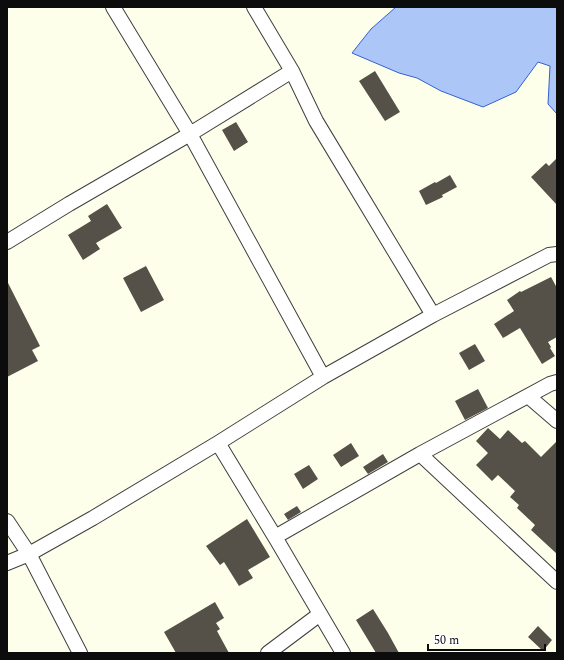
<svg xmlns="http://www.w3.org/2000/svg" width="564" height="660" font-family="Spectral,serif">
<rect width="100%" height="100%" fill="#fdffeb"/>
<!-- water -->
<path fill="#adc6f8" stroke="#3262d2" d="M 396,7 L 557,7 L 557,114 L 548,104 L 550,66 L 538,62 L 516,92 L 483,107 L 441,91 L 417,78 L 399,73 L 352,53 L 371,29 Z"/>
<!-- building -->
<path fill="#555148" d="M 375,71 L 400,112 L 385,121 L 359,81 Z
M 236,122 L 248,142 L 234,151 L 222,130 Z
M 557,158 L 557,205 L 531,177 L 546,163 L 549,166 Z
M 450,175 L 457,187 L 442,195 L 443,197 L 426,205 L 419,191 L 435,182 L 436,183 Z
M 107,204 L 122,228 L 96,243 L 100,249 L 83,260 L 68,235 L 91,221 L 88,216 Z
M 146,266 L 164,300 L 141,312 L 123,278 Z
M 551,277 L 557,288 L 557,337 L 548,342 L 551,347 L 550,348 L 555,356 L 542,364 L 520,328 L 503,338 L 494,324 L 514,311 L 507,300 L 520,291 L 521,292 Z
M 7,281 L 40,346 L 32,350 L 38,361 L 7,377 Z
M 475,344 L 485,361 L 469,370 L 459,353 Z
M 478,389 L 488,408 L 465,420 L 455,401 Z
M 488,428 L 500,439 L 508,430 L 522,443 L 525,441 L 541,457 L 557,441 L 557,554 L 531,530 L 535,525 L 517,508 L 519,505 L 510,497 L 515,491 L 498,475 L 492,481 L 476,465 L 488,453 L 476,441 Z
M 351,443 L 359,456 L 341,467 L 333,455 Z
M 383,454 L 388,462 L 368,474 L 363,467 Z
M 309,465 L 318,479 L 303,489 L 294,474 Z
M 297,506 L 301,512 L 288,520 L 284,514 Z
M 247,519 L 270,557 L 248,570 L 253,578 L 239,586 L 224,562 L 220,565 L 206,546 Z
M 215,602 L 224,618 L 216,623 L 220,629 L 217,631 L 229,653 L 176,653 L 164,632 Z
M 373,609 L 388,633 L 399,653 L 376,653 L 356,620 Z
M 538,626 L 552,640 L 543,651 L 528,637 Z"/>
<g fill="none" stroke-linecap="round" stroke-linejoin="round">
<defs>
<path id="street" d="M 113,7 L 190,134 L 323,377
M 254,7 L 292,71 L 316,121 L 433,315
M 7,242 L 69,204 L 190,134 L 292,71
M 528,396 L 557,421
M 218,443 L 275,537
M 420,454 L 557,582
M 7,521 L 29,554 L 80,653
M 7,563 L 29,554 L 93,518 L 218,443 L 323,377 L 433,315 L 549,255 L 557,254
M 268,653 L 320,614
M 343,653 L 275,537 L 420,454 L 550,384 L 557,382"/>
</defs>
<!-- street casing -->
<use href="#street" stroke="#3f3f3f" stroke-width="16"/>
<!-- street -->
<use href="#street" stroke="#fff" stroke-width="14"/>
</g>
<!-- border -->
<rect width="564" height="660" fill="none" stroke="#0c0c0c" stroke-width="16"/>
<!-- scale -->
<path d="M428 644v6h117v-6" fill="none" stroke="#0c0c0c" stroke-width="2"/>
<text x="434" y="644" font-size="12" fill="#0c0c0c" stroke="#ffffff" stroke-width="3" paint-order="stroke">50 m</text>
</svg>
